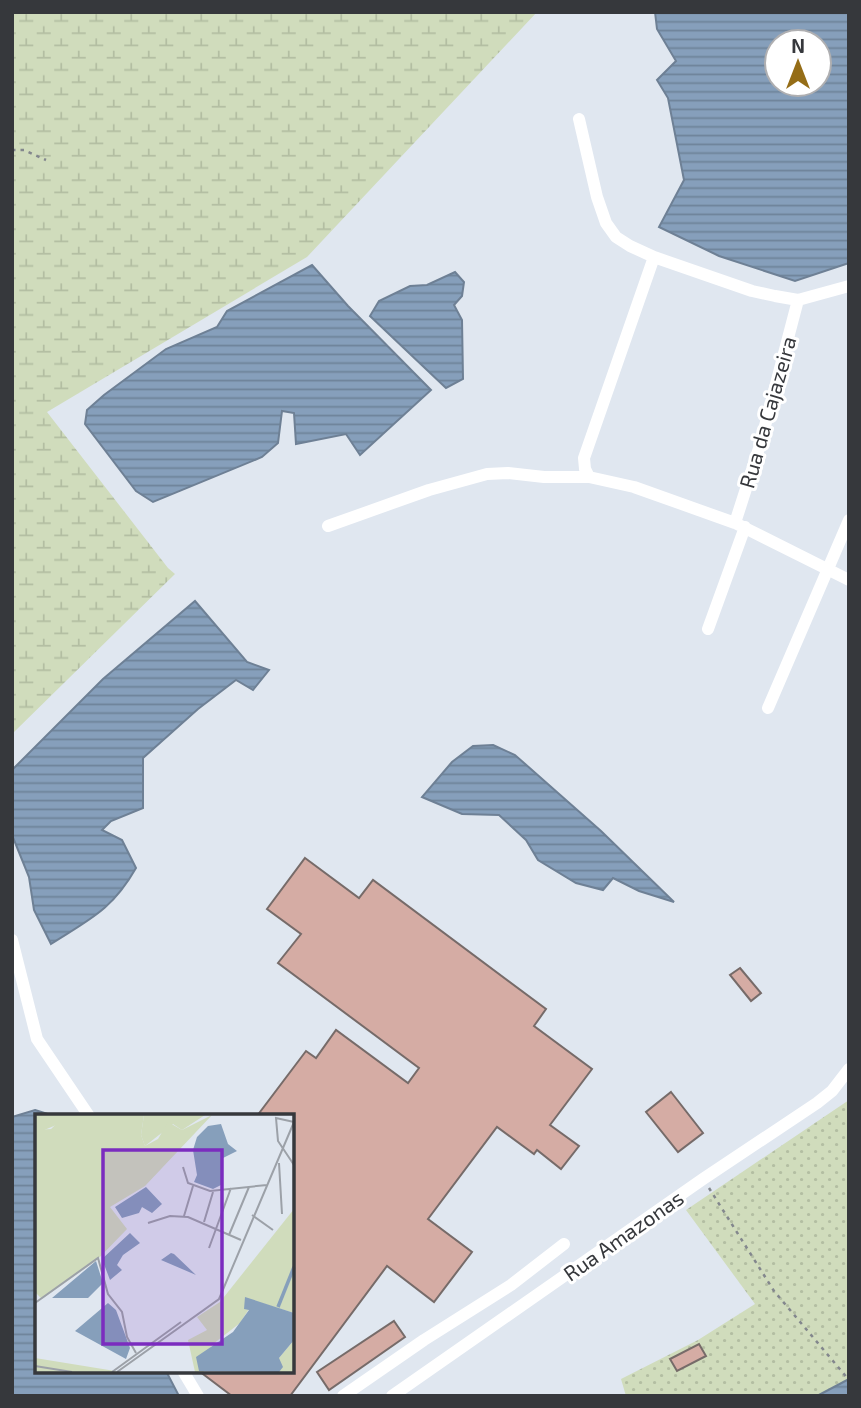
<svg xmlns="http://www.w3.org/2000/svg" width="861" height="1408" font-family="'Exo 2',sans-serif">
<defs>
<pattern id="grass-dots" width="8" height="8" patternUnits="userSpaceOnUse" patternTransform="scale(1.75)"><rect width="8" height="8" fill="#d0dcbc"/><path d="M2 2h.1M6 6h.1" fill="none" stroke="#b3bea2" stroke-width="1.8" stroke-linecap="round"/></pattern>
<pattern id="wetland-marsh" width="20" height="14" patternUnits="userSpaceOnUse" patternTransform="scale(1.75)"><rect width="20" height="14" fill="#d0dcbc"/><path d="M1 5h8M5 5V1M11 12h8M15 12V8" fill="none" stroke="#b3bea2"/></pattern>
<pattern id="water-rules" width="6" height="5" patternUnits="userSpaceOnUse" patternTransform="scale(1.75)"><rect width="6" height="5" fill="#869fbb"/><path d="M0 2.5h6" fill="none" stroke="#6e8399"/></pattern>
</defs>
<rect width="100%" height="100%" fill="#e0e7f0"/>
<!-- grass -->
<path fill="url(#grass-dots)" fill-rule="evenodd" d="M 849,1100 L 849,1379 L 817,1396 L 626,1396 L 621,1379 L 698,1340 L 755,1304 L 686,1210 ZM 699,1344 L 706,1356 L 677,1371 L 671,1359 Z"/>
<!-- wetland -->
<path fill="url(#wetland-marsh)" d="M 12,12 L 537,12 L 307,257 L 47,412 L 168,568 L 175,574 L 12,734 Z"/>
<!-- water -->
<path fill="url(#water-rules)" stroke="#6e8095" stroke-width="2" fill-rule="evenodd" d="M 655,12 L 849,12 L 849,263 L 795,281 L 719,256 L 659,227 L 684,180 L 668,98 L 657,80 L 676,61 L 657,29 ZM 777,42 L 819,42 L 819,84 L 777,84 Z
M 312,265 L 348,306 L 431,390 L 360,455 L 346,434 L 296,444 L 294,413 L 282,411 L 278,443 L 262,457 L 153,502 L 136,491 L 85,424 L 87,410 L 104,395 L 166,349 L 217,327 L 227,311 Z
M 455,272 L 464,282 L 462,296 L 454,305 L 462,320 L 463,379 L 446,388 L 370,316 L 379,301 L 410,286 L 427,285 Z
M 195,601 L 247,662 L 269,670 L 253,690 L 236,680 L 198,709 L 143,758 L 143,808 L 111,821 L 102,830 L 122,840 L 136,868 C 112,910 90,919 51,944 L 34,910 L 29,877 L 12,835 L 12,770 L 103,679 Z
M 493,745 L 515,755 L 601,831 L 674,902 L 639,891 L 613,878 L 603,890 L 576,883 L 538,860 L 526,840 L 499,815 L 462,814 L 422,797 L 452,762 L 473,746 Z
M 35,1110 L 54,1116 L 37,1116 L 37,1371 L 166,1371 L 179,1396 L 12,1396 L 12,1117 Z
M 849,1379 L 849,1396 L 817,1396 Z"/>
<!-- building -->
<path fill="#d5aca4" stroke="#766b69" stroke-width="2" d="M 305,858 L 359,898 L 373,880 L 546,1009 L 534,1026 L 592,1069 L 550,1125 L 579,1146 L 561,1169 L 537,1150 L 534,1154 L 497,1127 L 428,1219 L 472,1252 L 434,1302 L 387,1266 L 290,1396 L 232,1396 L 199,1371 L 292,1371 L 292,1116 L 257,1116 L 306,1051 L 316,1058 L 336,1030 L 408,1083 L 419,1068 L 278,963 L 301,934 L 267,909 Z
M 740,968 L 761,993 L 751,1001 L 730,975 Z
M 671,1092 L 703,1133 L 678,1152 L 646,1112 Z
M 394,1321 L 405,1337 L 329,1390 L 317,1372 Z
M 699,1344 L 706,1356 L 677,1371 L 670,1359 Z"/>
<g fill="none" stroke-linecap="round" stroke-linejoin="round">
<!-- path -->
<path stroke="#83878d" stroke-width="2.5" stroke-dasharray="3.5 5" stroke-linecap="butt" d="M 12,150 L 24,150 L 46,160
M 709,1188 L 774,1291 L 849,1380"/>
<!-- minor -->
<path stroke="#fff" stroke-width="12" d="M 579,119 L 597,197 L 606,223 L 616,237 L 630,246 L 654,257 L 752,291 L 775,296 L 798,300 L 849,286
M 589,477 L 585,469 L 584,458 L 654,257
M 735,523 L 760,445 L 798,300
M 328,526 L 429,490 L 487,474 L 508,473 L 544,477 L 589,477 L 634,487 L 735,523 L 849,580
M 708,629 L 745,527
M 768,708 L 849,520
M 12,940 L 37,1039 L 89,1116
M 183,1371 L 198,1396
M 343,1396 L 424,1340 L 511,1285 L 564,1244
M 392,1396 L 703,1179 L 817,1103 L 832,1091 L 849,1069"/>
</g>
<g text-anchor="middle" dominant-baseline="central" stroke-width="6" stroke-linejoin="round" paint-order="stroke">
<!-- street labels -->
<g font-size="21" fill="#36383c" stroke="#fff">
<text transform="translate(767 412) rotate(-74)">Rua da Cajazeira</text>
<text transform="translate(623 1235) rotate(-35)">Rua Amazonas</text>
</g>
</g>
<!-- overview -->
<g transform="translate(35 1114)">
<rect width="259" height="259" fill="#e0e7f0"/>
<path d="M 259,95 L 259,199 L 210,184 L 214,195 L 205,209 L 178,230 L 163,250 L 169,258 L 160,258 L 153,226 L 172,216 L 162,203 L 185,188 ZM 259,226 L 259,258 L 244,258 L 244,244 ZM 0,244 L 80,257 L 82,258 L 0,258 Z" fill="#d0dcbc"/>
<path d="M 0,1 L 31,1 L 26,9 L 7,17 L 0,16 ZM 109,1 L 170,1 L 147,16 L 138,10 L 110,32 L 106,21 Z" fill="#d0dcbc"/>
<path d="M 31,1 L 109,1 L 106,21 L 110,32 L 123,25 L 133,8 L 147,16 L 177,1 L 110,72 L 75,93 L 92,115 L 63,145 L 7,185 L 0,178 L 0,16 L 16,15 Z" fill="#d0dcbc"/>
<path d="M 186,10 L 193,30 L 202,37 L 188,44 L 188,70 L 178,75 L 159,68 L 162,61 L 158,36 L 162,23 L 173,12 ZM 111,73 L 127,90 L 117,99 L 107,93 L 104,99 L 87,104 L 80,93 ZM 95,119 L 105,129 L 88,141 L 82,151 L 87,156 L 75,166 L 67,145 ZM 136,139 L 139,140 L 161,161 L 126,146 ZM 61,147 L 68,169 L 53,184 L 17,184 ZM 210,183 L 259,199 L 259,226 L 244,244 L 248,253 L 244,258 L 164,257 L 161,243 L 198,218 L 214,196 L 209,195 ZM 73,189 L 81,196 L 95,234 L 91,245 L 40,217 Z" fill="#869fbb"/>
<path fill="none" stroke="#869fbb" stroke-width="3.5" d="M 243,193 L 259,153"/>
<path fill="none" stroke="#9ca1a8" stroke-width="2" d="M 259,8 L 241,4 L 243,27 L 259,51M 244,49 L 247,100M 148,53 L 153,69 L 175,77 L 232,71M 217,101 L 238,116M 149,102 L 158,72M 169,108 L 178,78M 113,109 L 135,102 L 153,103 L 206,126M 194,121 L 214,73M 174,134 L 196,74M 0,189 L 63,144 L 73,180 L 87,198 L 92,223 L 101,239M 0,252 L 37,258M 77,258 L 146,208M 82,258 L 184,185 L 259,8"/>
<path fill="#7b2cbf" fill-opacity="0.15" stroke="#7b2cbf" stroke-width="3.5" d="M 68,36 L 187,36 L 187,230 L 68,230 Z"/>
<rect width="259" height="259" fill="none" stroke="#36383c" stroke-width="3.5"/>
</g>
<!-- border -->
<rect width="861" height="1408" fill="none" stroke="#36383c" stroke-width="28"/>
<!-- north arrow -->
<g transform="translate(798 63)"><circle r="33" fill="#ffffff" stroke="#afafb1" stroke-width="2"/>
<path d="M0-5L12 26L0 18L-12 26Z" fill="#956d17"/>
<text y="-10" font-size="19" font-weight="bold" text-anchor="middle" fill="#36383c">N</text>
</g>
</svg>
